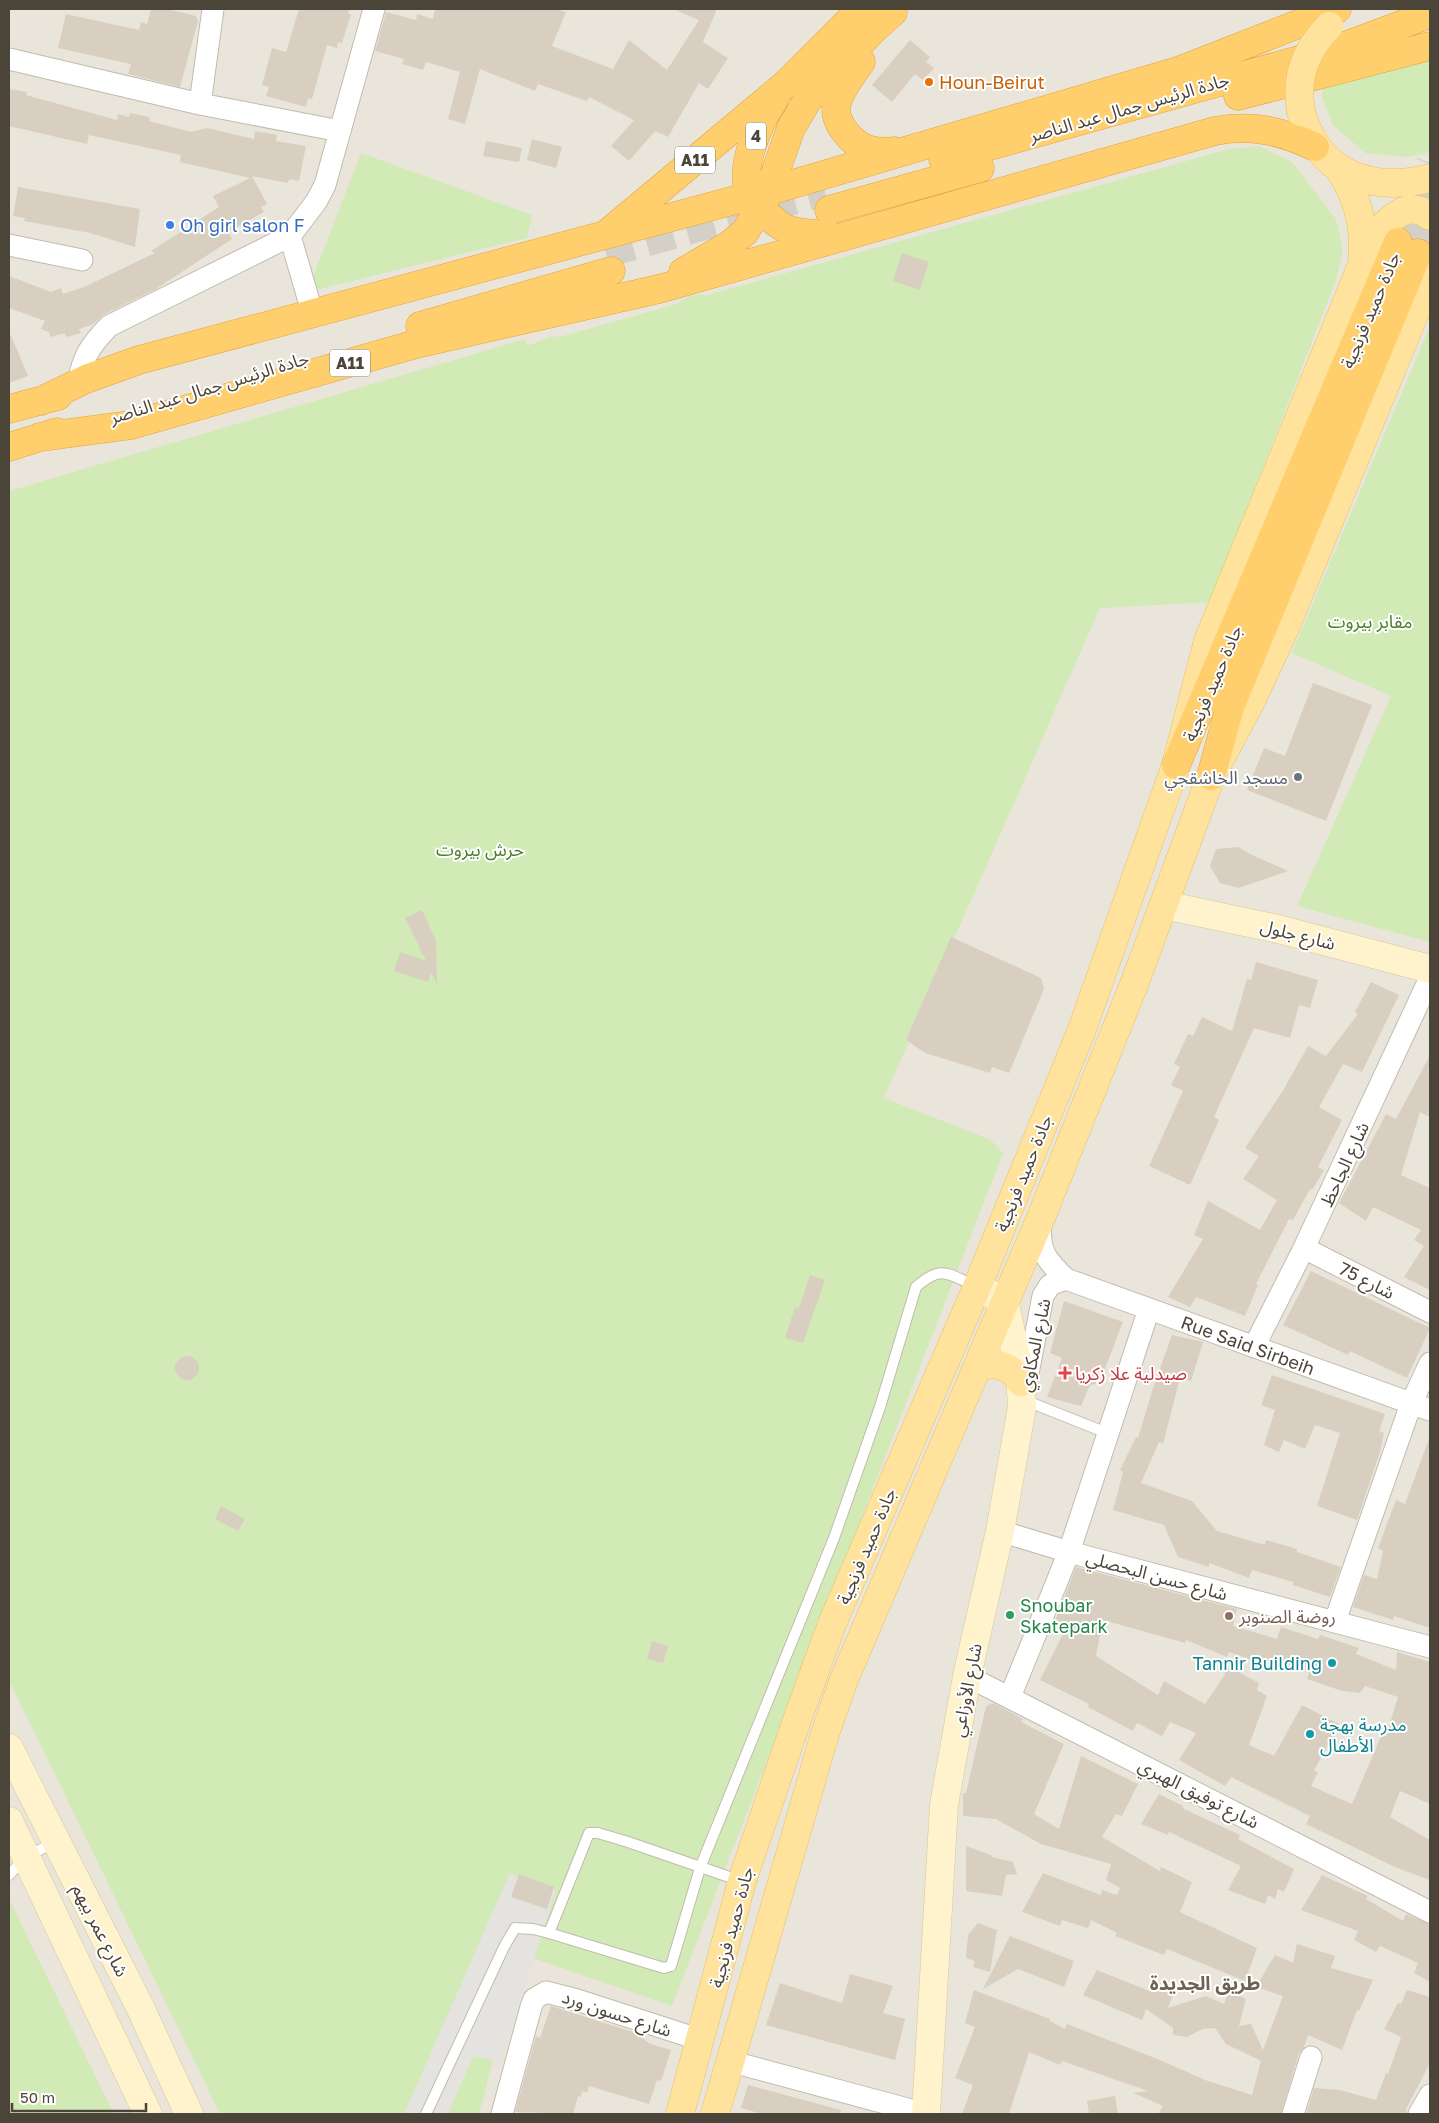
<svg xmlns="http://www.w3.org/2000/svg" width="1439" height="2123" font-family="'Golos Text','Noto Sans Arabic',sans-serif">
<rect width="100%" height="100%" fill="#f6f3ec"/>
<!-- residential -->
<path fill="#eae5da" d="M 9,9 L 1430,9 L 1430,2114 L 9,2114 Z"/>
<!-- green -->
<path fill="#d2eab5" d="M 1430,52 L 1430,152 L 1409,157 L 1365,153 L 1333,125 L 1322,98 L 1322,81 Z
M 1259,146 L 1292,162 L 1336,219 L 1343,250 L 1336,280 L 1211,602 L 1100,608 L 884,1098 L 991,1140 L 1003,1153 L 672,2006 L 521,1954 L 479,2114 L 220,2114 L 9,1680 L 9,491 L 525,339 L 527,346 L 553,336 L 559,337 L 677,304 L 688,297 L 701,294 L 704,296 L 1229,149 Z
M 361,153 L 532,215 L 527,238 L 307,292 Z
M 1430,326 L 1430,942 L 1297,906 L 1391,696 L 1292,653 Z
M 9,1899 L 114,2114 L 9,2114 Z"/>
<!-- parking -->
<path fill="#e5e3e0" d="M 510,1873 L 556,1890 L 501,2062 L 473,2056 L 448,2114 L 404,2114 Z"/>
<!-- building -->
<path fill="#d8cfc1" fill-rule="evenodd" d="M 151,9 L 167,9 L 196,16 L 198,21 L 180,87 L 128,74 L 131,64 L 58,48 L 66,14 L 139,30 L 141,22 L 147,24 Z
M 299,9 L 349,9 L 348,14 L 351,14 L 342,43 L 338,42 L 337,48 L 327,45 L 312,99 L 308,98 L 306,107 L 266,96 L 269,87 L 262,85 L 272,48 L 286,52 Z
M 435,9 L 557,9 L 566,12 L 552,46 L 613,69 L 629,40 L 667,70 L 699,20 L 673,9 L 717,9 L 703,42 L 728,58 L 708,89 L 699,83 L 668,137 L 655,131 L 629,161 L 611,146 L 634,120 L 589,97 L 587,101 L 538,84 L 535,91 L 480,69 L 465,124 L 448,119 L 460,72 L 426,62 L 423,70 L 402,64 L 404,59 L 375,51 L 386,12 L 416,20 L 417,14 L 433,19 Z
M 910,40 L 930,57 L 926,62 L 934,68 L 923,80 L 915,74 L 892,102 L 872,85 Z
M 9,89 L 27,92 L 26,95 L 117,120 L 118,114 L 129,117 L 130,113 L 150,117 L 149,121 L 191,132 L 207,128 L 254,139 L 255,131 L 277,135 L 276,141 L 306,146 L 299,181 L 289,179 L 288,183 L 252,176 L 267,204 L 261,207 L 264,212 L 228,232 L 232,239 L 156,289 L 103,315 L 93,324 L 79,329 L 81,333 L 66,337 L 65,333 L 50,337 L 49,332 L 41,329 L 45,321 L 9,308 L 9,276 L 51,292 L 61,288 L 63,294 L 84,287 L 155,253 L 151,251 L 219,207 L 213,196 L 250,178 L 180,162 L 181,155 L 89,135 L 87,144 L 9,126 Z
M 532,139 L 562,147 L 556,168 L 527,160 Z
M 486,141 L 522,148 L 519,162 L 483,156 Z
M 18,187 L 140,209 L 135,247 L 90,233 L 24,221 L 25,218 L 13,216 Z
M 902,253 L 929,262 L 920,290 L 893,281 Z
M 9,331 L 28,376 L 9,383 Z
M 1313,683 L 1372,705 L 1326,821 L 1247,790 L 1264,748 L 1285,756 Z
M 1238,847 L 1252,855 L 1288,871 L 1239,888 L 1220,883 L 1210,866 L 1216,849 Z
M 422,910 L 436,940 L 437,984 L 431,972 L 428,982 L 394,971 L 400,952 L 426,961 L 405,918 Z
M 951,937 L 1041,978 L 1044,989 L 1009,1073 L 992,1067 L 990,1073 L 925,1053 L 906,1040 Z
M 1256,962 L 1318,980 L 1310,1008 L 1299,1005 L 1290,1038 L 1254,1028 L 1214,1117 L 1219,1120 L 1190,1185 L 1149,1166 L 1183,1091 L 1171,1085 L 1180,1067 L 1174,1064 L 1188,1034 L 1193,1036 L 1202,1017 L 1232,1031 L 1247,979 L 1251,980 Z
M 1371,982 L 1399,995 L 1362,1072 L 1343,1064 L 1319,1107 L 1342,1120 L 1318,1167 L 1324,1170 L 1312,1190 L 1310,1189 L 1293,1220 L 1289,1219 L 1256,1284 L 1258,1285 L 1245,1316 L 1196,1297 L 1190,1307 L 1168,1297 L 1203,1239 L 1194,1235 L 1208,1201 L 1260,1230 L 1277,1200 L 1243,1179 L 1259,1156 L 1245,1148 L 1284,1089 L 1308,1046 L 1326,1056 L 1358,1014 L 1355,1012 Z
M 1430,1055 L 1430,1117 L 1420,1112 L 1401,1175 L 1430,1188 L 1430,1290 L 1404,1277 L 1424,1246 L 1414,1240 L 1421,1230 L 1373,1207 L 1366,1221 L 1339,1203 L 1386,1114 L 1396,1119 Z
M 1311,1271 L 1430,1328 L 1407,1378 L 1350,1351 L 1348,1355 L 1283,1325 Z
M 810,1275 L 825,1280 L 803,1343 L 785,1338 L 795,1307 L 799,1308 Z
M 1064,1301 L 1123,1322 L 1103,1374 L 1098,1372 L 1096,1384 L 1090,1385 L 1081,1406 L 1047,1397 L 1062,1358 L 1050,1353 Z
M 1172,1335 L 1203,1342 L 1191,1381 L 1180,1378 L 1163,1444 L 1159,1442 L 1141,1483 L 1192,1501 L 1217,1531 L 1265,1545 L 1266,1540 L 1297,1549 L 1297,1552 L 1341,1567 L 1330,1597 L 1293,1585 L 1293,1582 L 1252,1570 L 1249,1578 L 1209,1563 L 1209,1567 L 1178,1557 L 1164,1525 L 1113,1510 L 1123,1472 L 1120,1470 L 1136,1437 L 1138,1438 L 1153,1388 Z
M175 1368a12 12 0 1 1 24 0a12 12 0 1 1-24 0Z
M 1272,1375 L 1385,1414 L 1379,1431 L 1384,1433 L 1380,1452 L 1357,1520 L 1317,1506 L 1340,1433 L 1315,1425 L 1305,1449 L 1284,1440 L 1279,1452 L 1264,1445 L 1275,1410 L 1261,1405 Z
M 1429,1439 L 1430,1439 L 1430,1628 L 1394,1616 L 1393,1620 L 1353,1607 L 1364,1575 L 1377,1579 L 1383,1551 L 1378,1548 L 1396,1500 L 1405,1504 Z
M 221,1506 L 245,1519 L 238,1531 L 215,1519 Z
M 1076,1567 L 1237,1609 L 1233,1626 L 1277,1639 L 1281,1627 L 1318,1639 L 1320,1635 L 1359,1648 L 1356,1654 L 1396,1670 L 1397,1652 L 1430,1662 L 1430,1804 L 1400,1791 L 1390,1817 L 1430,1840 L 1430,1880 L 1397,1868 L 1306,1824 L 1310,1816 L 1231,1777 L 1225,1786 L 1179,1760 L 1196,1733 L 1170,1722 L 1162,1736 L 1137,1723 L 1133,1731 L 1088,1707 L 1089,1704 L 1040,1680 L 1063,1634 L 1051,1631 ZM 1103,1620 L 1185,1643 L 1186,1640 L 1227,1657 L 1229,1652 L 1263,1664 L 1264,1660 L 1309,1672 L 1307,1679 L 1342,1691 L 1360,1693 L 1365,1686 L 1398,1697 L 1386,1736 L 1382,1734 L 1352,1804 L 1311,1786 L 1318,1772 L 1314,1771 L 1339,1724 L 1302,1705 L 1274,1756 L 1249,1745 L 1267,1696 L 1257,1690 L 1259,1683 L 1227,1666 L 1224,1676 L 1205,1704 L 1164,1681 L 1158,1695 L 1096,1656 Z
M 652,1641 L 668,1646 L 663,1663 L 647,1659 Z
M 993,1703 L 1023,1719 L 1021,1722 L 1064,1744 L 1034,1814 L 1059,1829 L 1081,1756 L 1138,1784 L 1122,1816 L 1116,1814 L 1102,1837 L 1160,1871 L 1161,1867 L 1192,1882 L 1180,1912 L 1257,1948 L 1245,1981 L 1167,1949 L 1164,1955 L 1115,1936 L 1117,1933 L 1091,1920 L 1088,1928 L 1062,1920 L 1060,1926 L 1022,1912 L 1043,1873 L 1101,1895 L 1102,1890 L 1117,1895 L 1120,1888 L 1106,1880 L 1111,1864 L 1041,1844 L 996,1819 L 963,1816 L 963,1793 L 966,1793 L 986,1706 Z
M 1159,1794 L 1183,1806 L 1182,1808 L 1240,1835 L 1238,1839 L 1294,1869 L 1284,1892 L 1278,1889 L 1275,1899 L 1268,1895 L 1265,1904 L 1228,1890 L 1241,1866 L 1169,1832 L 1168,1835 L 1141,1824 Z
M 966,1846 L 991,1855 L 992,1857 L 1013,1862 L 1017,1874 L 1006,1875 L 1002,1896 L 966,1891 Z
M 519,1874 L 554,1887 L 547,1909 L 511,1897 Z
M 1322,1875 L 1368,1896 L 1366,1899 L 1403,1921 L 1406,1914 L 1430,1924 L 1430,1982 L 1414,1973 L 1418,1963 L 1380,1946 L 1376,1952 L 1354,1940 L 1358,1931 L 1301,1910 Z
M 978,1923 L 997,1930 L 990,1972 L 973,1967 L 975,1961 L 966,1958 L 968,1935 Z
M 1010,1936 L 1074,1961 L 1064,1987 L 1018,1969 L 983,1989 Z
M 1297,1944 L 1335,1956 L 1331,1968 L 1373,1980 L 1359,2011 L 1357,2010 L 1342,2050 L 1308,2035 L 1304,2047 L 1299,2053 L 1281,2114 L 1158,2114 L 1163,2106 L 1133,2093 L 1148,2091 L 1062,2061 L 1060,2065 L 1029,2052 L 1009,2114 L 962,2114 L 973,2085 L 955,2078 L 975,2027 L 965,2023 L 974,1990 L 1050,2019 L 1050,2021 L 1065,2029 L 1067,2024 L 1160,2060 L 1205,2080 L 1252,2095 L 1261,2061 L 1226,2044 L 1215,2028 L 1203,2029 L 1187,2037 L 1173,2035 L 1173,2028 L 1146,2009 L 1142,2020 L 1083,1995 L 1097,1970 L 1152,1992 L 1155,1984 L 1175,1990 L 1168,2008 L 1206,1996 L 1224,2004 L 1229,1991 L 1246,1999 L 1239,2026 L 1251,2024 L 1263,2050 L 1283,1996 L 1256,1987 L 1275,1955 L 1293,1963 Z
M 850,1974 L 893,1986 L 883,2013 L 905,2019 L 895,2060 L 766,2025 L 780,1983 L 842,2003 Z
M 1407,1990 L 1430,1997 L 1430,2063 L 1406,2109 L 1407,2114 L 1306,2114 L 1314,2088 L 1340,2090 L 1376,2100 L 1386,2073 L 1388,2074 L 1401,2037 L 1384,2029 L 1398,2003 L 1401,2004 Z
M 551,2006 L 636,2033 L 650,2044 L 671,2050 L 661,2081 L 657,2080 L 649,2104 L 589,2086 L 587,2093 L 582,2091 L 581,2097 L 578,2096 L 573,2114 L 515,2112 L 536,2036 L 540,2038 Z
M 748,2085 L 841,2110 L 840,2114 L 762,2114 L 741,2108 Z
M 1115,2096 L 1118,2114 L 1089,2114 L 1087,2101 Z"/>
<g fill="none" stroke-linecap="round" stroke-linejoin="round">
<!-- highway-tunnel -->
<path stroke="#d4d0c8" stroke-width="28" stroke-dasharray="28 14" stroke-linecap="butt" d="M 1398,242 L 1430,163
M 1418,253 L 1430,224
M 606,254 L 825,192"/>
<defs>
<path id="lane" d="M 1024,1400 L 1107,1433
M 9,1875 L 26,1857 L 55,1842
M 549,1933 L 589,1833 L 598,1833 L 628,1842 L 741,1881
M 426,2114 L 504,1947 L 515,1928 L 533,1929 L 549,1933 L 664,1968 L 671,1966 L 700,1868 L 834,1538 L 880,1407 L 916,1287 C 942,1264 947,1274 976,1286"/>
<path id="street" d="M 9,59 L 200,104 L 340,131
M 200,104 L 213,9
M 290,236 L 313,315
M 9,245 L 82,260
M 78,383 C 83,356 90,346 109,326 L 290,236 L 316,202 L 325,185 L 374,9
M 1041,1221 C 1038,1251 1046,1260 1066,1279 L 1430,1410
M 1304,1248 L 1430,1312
M 1254,1347 L 1304,1248 L 1430,978
M 1026,1384 L 1043,1296 L 1050,1285 L 1066,1279
M 1000,1531 L 1069,1552 L 1430,1647
M 1335,1621 L 1411,1404 L 1430,1363
M 967,1676 L 1430,1912
M 1010,1697 L 1069,1552 L 1149,1309
M 729,2061 L 926,2114
M 502,2114 L 531,2007 L 534,1999 L 546,1992 L 577,2000 L 701,2040
M 1293,2114 L 1311,2057
M 1419,2114 L 1430,2095"/>
<path id="secondary" d="M 1164,905 L 1278,929 L 1430,969
M 9,1748 L 140,2007 L 189,2114
M 9,1821 L 148,2114
M 926,2114 L 944,1805 L 967,1676 L 1000,1531 L 1022,1407 L 1020,1375 L 1005,1304 L 1001,1299 L 977,1287"/>
<path id="primary" d="M 1301,112 C 1318,174 1371,193 1430,178
M 1340,170 C 1358,198 1366,227 1362,261
M 977,1367 C 997,1361 1010,1365 1021,1382
M 680,2114 L 742,1881 L 797,1720 L 832,1624 L 977,1287 L 1081,1032 L 1176,765 L 1208,641 L 1360,270 L 1376,236 C 1389,218 1409,199 1430,216
M 715,2114 L 824,1737 L 843,1682 L 1042,1215 L 1135,982 L 1211,776 L 1250,703 L 1285,628 L 1430,276"/>
<path id="highway" d="M 861,62 C 852,75 841,88 837,103 C 832,121 851,143 867,149 C 876,152 886,152 895,151
M 1238,96 L 1430,46
M 774,100 C 760,120 741,163 748,188 C 750,197 759,206 766,213 C 772,219 778,226 787,229 C 801,234 815,234 829,235
M 943,159 L 1331,51 L 1430,14
M 829,210 L 980,168
M 610,231 L 786,84 L 861,9
M 683,272 L 729,245 L 745,232 L 767,196 L 791,128 L 807,101 L 873,30 L 893,12
M 420,326 L 611,271
M 41,401 L 86,379 L 139,360 L 769,191 L 1178,71 L 1337,9
M 9,409 L 58,396
M 40,437 L 131,425 L 416,344 L 659,289 L 1215,131 C 1252,124 1282,131 1315,147
M 9,447 L 57,432
M 1176,765 L 1398,242
M 1211,776 L 1230,707 L 1418,253"/>
</defs>
<!-- lane casing -->
<use href="#lane" stroke="#c2bbae" stroke-width="12"/>
<!-- street casing -->
<use href="#street" stroke="#c2bbae" stroke-width="23"/>
<!-- secondary casing -->
<use href="#secondary" stroke="#d6c79b" stroke-width="29"/>
<!-- primary casing -->
<use href="#primary" stroke="#e6c16a" stroke-width="29"/>
<!-- highway casing -->
<use href="#highway" stroke="#e0a43c" stroke-width="29"/>
<!-- lane -->
<use href="#lane" stroke="#fff" stroke-width="10"/>
<!-- street -->
<use href="#street" stroke="#fff" stroke-width="21"/>
<!-- secondary -->
<use href="#secondary" stroke="#fff3cd" stroke-width="28"/>
<!-- primary -->
<use href="#primary" stroke="#ffe39c" stroke-width="28"/>
<!-- highway -->
<use href="#highway" stroke="#ffcf6e" stroke-width="28"/>
<defs>
<path id="primary-bridge" d="M 1301,112 C 1295,77 1305,51 1329,26"/>
</defs>
<!-- primary-bridge casing -->
<use href="#primary-bridge" stroke="#e6c16a" stroke-width="29" stroke-linecap="butt"/>
<!-- primary-bridge -->
<use href="#primary-bridge" stroke="#ffe39c" stroke-width="28"/>
</g>
<!-- markers -->
<circle fill="#e8710a" stroke="#fff" stroke-width="2" cx="929" cy="82" r="5"/>
<circle fill="#3f7fe0" stroke="#fff" stroke-width="2" cx="170" cy="225" r="5"/>
<circle fill="#6b7280" stroke="#fff" stroke-width="2" cx="1298" cy="777" r="5"/>
<path fill="#e0444e" stroke="#fff" stroke-width="2" d="M1062.5 1365.5h5v5h5v5h-5v5h-5v-5h-5v-5h5z"/>
<circle fill="#2e9e5b" stroke="#fff" stroke-width="2" cx="1010" cy="1615" r="5"/>
<circle fill="#8d6e63" stroke="#fff" stroke-width="2" cx="1229" cy="1616" r="5"/>
<g fill="#0f9aa8" stroke="#fff" stroke-width="2">
<circle cx="1332" cy="1663" r="5"/>
<circle cx="1310" cy="1734" r="5"/>
</g>
<g text-anchor="middle" dominant-baseline="central" stroke-width="4" stroke-linejoin="round" paint-order="stroke">
<!-- shield labels -->
<g fill="#fff" stroke="#817c74" stroke-width="1">
<rect x="746" y="122.5" width="20" height="27" rx="4"/>
<rect x="675" y="146.5" width="40" height="27" rx="4"/>
<rect x="330" y="349.5" width="40" height="27" rx="4"/>
</g>
<g font-size="16" font-weight="bold" fill="#4b4439">
<text x="756" y="136">4</text>
<text x="695" y="160">A11</text>
<text x="350" y="363">A11</text>
</g>
<!-- food labels -->
<g font-size="18" fill="#c56008" stroke="#fff" text-anchor="start">
<text x="939" y="82">Houn-Beirut</text>
</g>
<!-- street labels -->
<g font-size="18" fill="#4b4439" stroke="#fff">
<text transform="translate(1129 107) rotate(-16)">جادة الرئيس جمال عبد الناصر</text>
<text transform="translate(1370 310) rotate(-67)">جادة حميد فرنجية</text>
<text transform="translate(209 387) rotate(-17)">جادة الرئيس جمال عبد الناصر</text>
<text transform="translate(1212 683) rotate(-67)">جادة حميد فرنجية</text>
<text transform="translate(1298 934) rotate(14)">شارع جلول</text>
<text transform="translate(1344 1164) rotate(-65)">شارع الجاحظ</text>
<text transform="translate(1023 1173) rotate(-68)">جادة حميد فرنجية</text>
<text transform="translate(1367 1280) rotate(27)">شارع 75</text>
<text transform="translate(1034 1345) rotate(-78)">شارع المكاوي</text>
<text transform="translate(1248 1345) rotate(20)">Rue Said Sirbeih</text>
<text transform="translate(866 1546) rotate(-67)">جادة حميد فرنجية</text>
<text transform="translate(1157 1575) rotate(15)">شارع حسن البحصلي</text>
<text transform="translate(966 1690) rotate(-79)">شارع الأوزاعي</text>
<text transform="translate(1199 1793) rotate(27)">شارع توفيق الهبري</text>
<text transform="translate(731 1927) rotate(-75)">جادة حميد فرنجية</text>
<text transform="translate(101 1930) rotate(63)">شارع عمر بيهم</text>
<text transform="translate(617 2013) rotate(18)">شارع حسون ورد</text>
</g>
<!-- shop labels -->
<g font-size="18" fill="#366cbe" stroke="#fff" text-anchor="start">
<text x="180" y="225">Oh girl salon F</text>
</g>
<!-- park labels -->
<g font-size="18" fill="#4a7f2a" stroke="#fff">
<text x="1370" y="621">مقابر بيروت</text>
<text x="480" y="849">حرش بيروت</text>
</g>
<!-- worship labels -->
<g font-size="18" fill="#5b616d" stroke="#fff" text-anchor="end">
<text x="1288" y="777">مسجد الخاشقجي</text>
</g>
<!-- health labels -->
<g font-size="18" fill="#be3a42" stroke="#fff" text-anchor="start">
<text x="1075" y="1373">صيدلية علا زكريا</text>
</g>
<!-- leisure labels -->
<g font-size="18" fill="#27864d" stroke="#fff" text-anchor="start">
<text x="1020" y="1605">Snoubar<tspan x="1020" dy="21">Skatepark</tspan></text>
</g>
<!-- education labels -->
<g font-size="18" fill="#785e54" stroke="#fff" text-anchor="start">
<text x="1239" y="1616">روضة الصنوبر</text>
</g>
<!-- culture labels -->
<g font-size="18" fill="#0d838f" stroke="#fff" text-anchor="end">
<text x="1322" y="1663">Tannir Building</text>
<text x="1320" y="1724" text-anchor="start">مدرسة بهجة<tspan x="1320" dy="21">الأطفال</tspan></text>
</g>
<!-- neighbourhood labels -->
<g font-size="19" font-weight="bold" fill="#6e6250" stroke="#fff">
<text x="1205" y="1982">طريق الجديدة</text>
</g>
</g>
<!-- border -->
<rect width="1439" height="2123" fill="none" stroke="#4b4439" stroke-width="20"/>
<!-- scale -->
<path d="M12 2103v8h134v-8" fill="none" stroke="#4b4439" stroke-width="2.5"/>
<text x="20" y="2103" font-size="15" fill="#4b4439" stroke="#ffffff" stroke-width="4" paint-order="stroke">50 m</text>
</svg>
